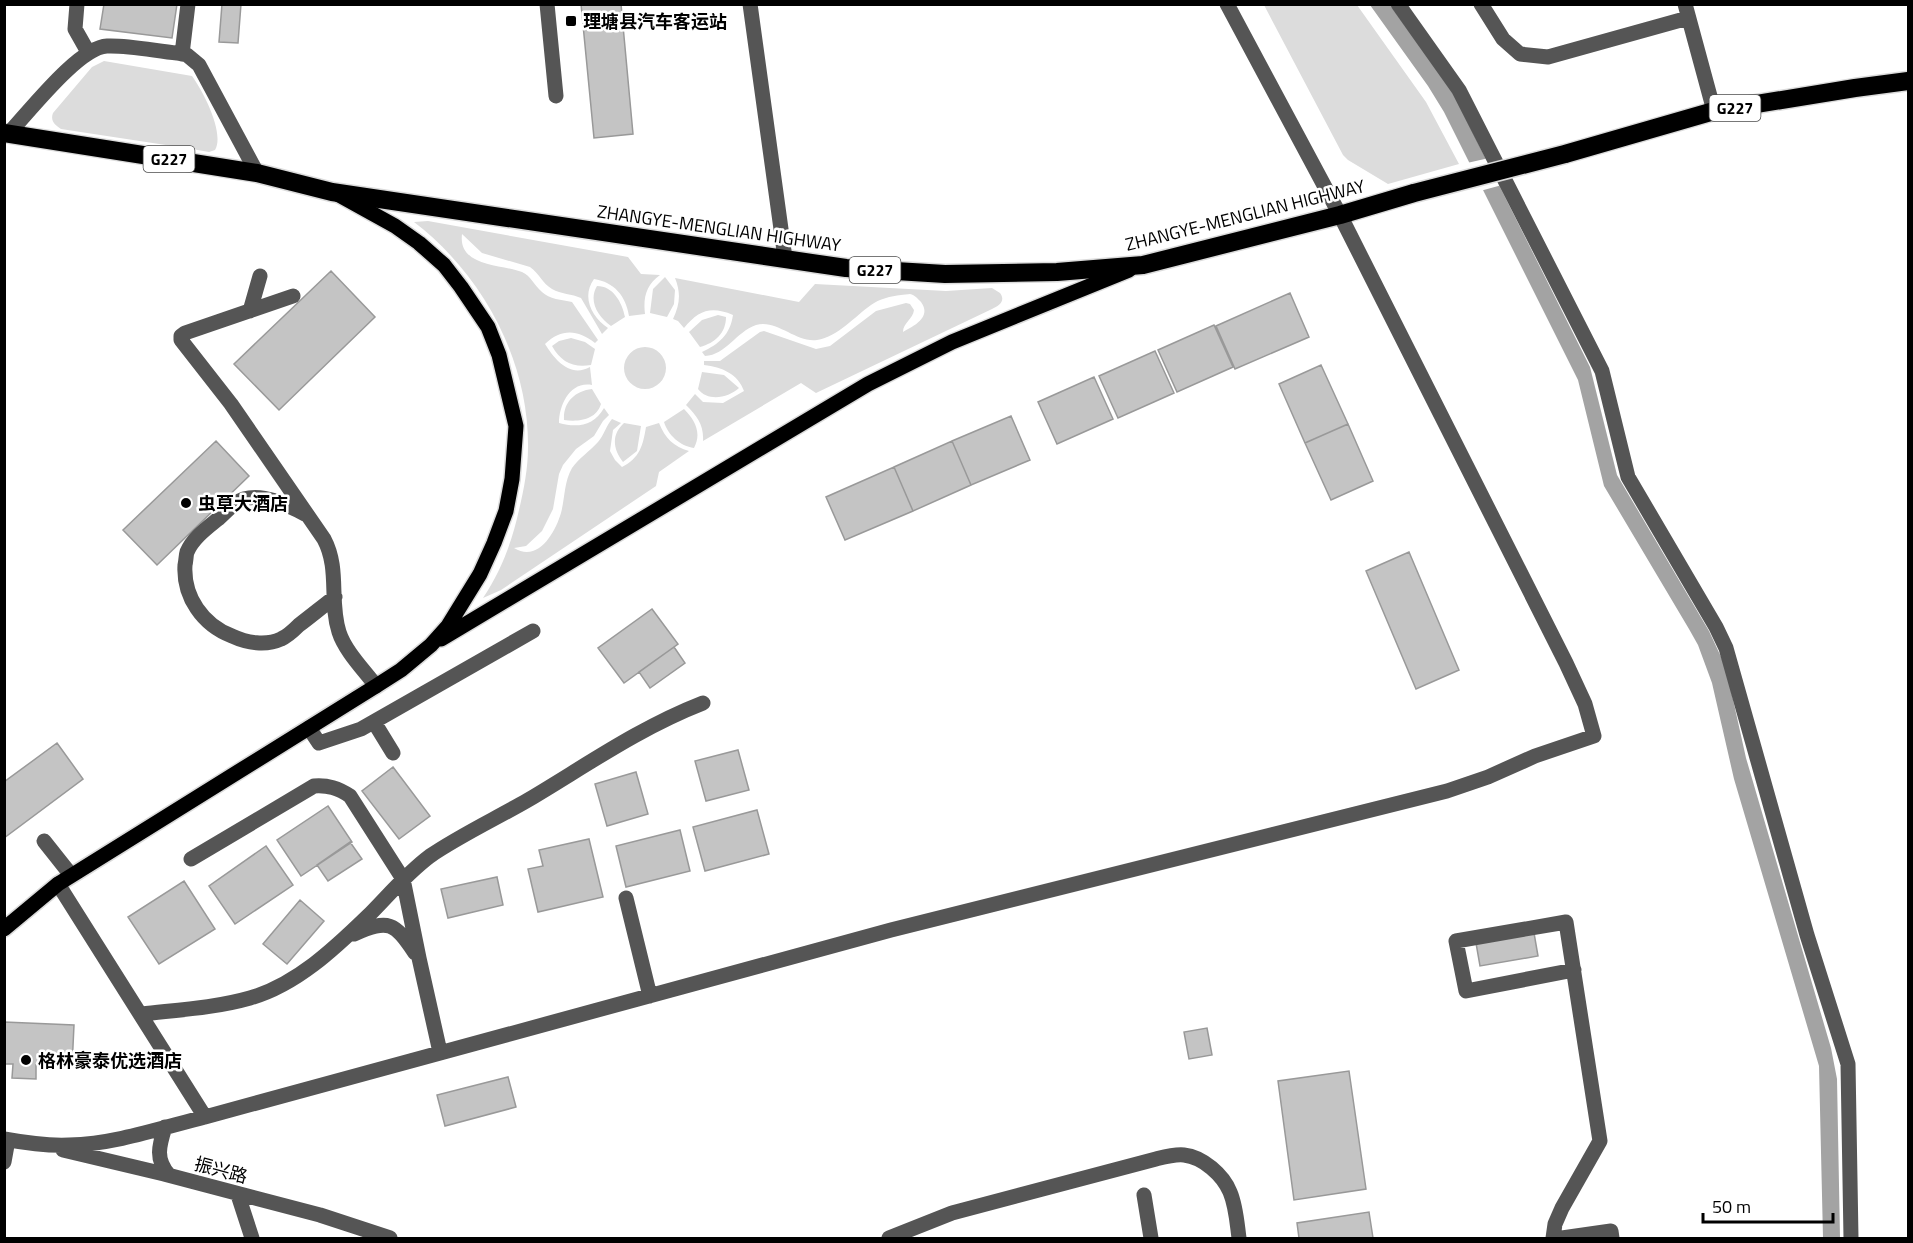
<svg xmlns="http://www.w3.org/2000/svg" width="1913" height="1243" font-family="'Titillium Web','Noto Sans SC',sans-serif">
<rect width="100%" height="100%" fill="#fff"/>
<!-- green -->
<path fill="#dcdcdc" d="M 1264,5 L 1357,5 L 1426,102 L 1459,164 L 1388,184 L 1348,160 L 1343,155 Z
M 104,61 L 192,76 C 203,91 225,133 215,150 L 209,152 L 192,149 L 61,129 C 55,125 50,121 53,113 L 92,67 Z
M 428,221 L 628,257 L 641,274 L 660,275 C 646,285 643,298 645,314 L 629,316 C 626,296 614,282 594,279 C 581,297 592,317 608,328 L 602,334 L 581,298 C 572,294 561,294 552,289 C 542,283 539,273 530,267 L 482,253 L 462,234 C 458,267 501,264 522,272 C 531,276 534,285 542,292 C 549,299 562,300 572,302 L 598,340 L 595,343 C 578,330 562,328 545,344 C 555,360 570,378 590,367 L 592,385 C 570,381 559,405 559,423 C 577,428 594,426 604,408 L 609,415 L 603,421 L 594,436 L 576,449 L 563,465 L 559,474 L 553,509 L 542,531 L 526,546 L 514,548 C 538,563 555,533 561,513 C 565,498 564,482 572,468 C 579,458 590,451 598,442 C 604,435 606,426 612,419 L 621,423 L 613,430 L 610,451 L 615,460 L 622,467 C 640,458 643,445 646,427 L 659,423 C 665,438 674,447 689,451 L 659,472 L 656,486 L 501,590 L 483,598 C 501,571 512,542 519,510 C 524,489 528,468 528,447 C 529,360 482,274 414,222 Z
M 665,277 L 675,290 L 674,304 L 667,317 L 650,313 L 653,289 Z
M 675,278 L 799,302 L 815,284 L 946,291 L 992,288 L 1000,293 C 1006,301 999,306 992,309 L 816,393 L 801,383 L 703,441 C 704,425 697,416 686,405 L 695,394 L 703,402 L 723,403 L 744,391 C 738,374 722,367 704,365 L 704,361 L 720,361 L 724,358 L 760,332 L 764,331 L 816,349 L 830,346 L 876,311 L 906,303 L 910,304 L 914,310 C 913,319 903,323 903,332 C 914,326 932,317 921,302 C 918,299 915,295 910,294 C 908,294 903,295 901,295 C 891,296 879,299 871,305 C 855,316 838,337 817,340 C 796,343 777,319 756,325 C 736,332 726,355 705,356 L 702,352 C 719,344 730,335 733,315 C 711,306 699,310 684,328 L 678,321 L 673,319 C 680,304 681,293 675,278 Z
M 597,286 C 613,286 622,302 625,317 L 611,326 C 598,317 588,301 597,286 Z
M 718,315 L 726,317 C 726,333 715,343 700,347 L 689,332 L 702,320 Z
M 571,338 L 585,342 L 595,349 L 591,365 C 573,368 561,362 552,346 L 559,341 Z
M624 368a21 21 0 1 1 42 0a21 21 0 1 1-42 0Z
M 702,372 L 724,375 L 739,388 C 728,398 708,402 698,389 Z
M 592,389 L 601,404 C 596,420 579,422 564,420 C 563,402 575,391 592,389 Z
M 684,409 C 695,420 702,433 694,448 C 680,446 668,435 664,422 Z
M 624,423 L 641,426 L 637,451 L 623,462 C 613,449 611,435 624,423 Z"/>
<!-- water -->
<path fill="#a3a3a3" d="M 1370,5 L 1390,5 L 1451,89 L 1590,367 L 1617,475 L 1709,631 L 1722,659 L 1728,677 L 1746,758 L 1831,1048 L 1837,1079 L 1840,1238 L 1823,1238 L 1819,1066 L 1734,779 L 1712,683 L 1698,645 L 1689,629 L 1604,486 L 1578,380 L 1444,112 L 1428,86 Z"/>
<!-- pier -->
<path fill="#fff" d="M 1489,158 L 1502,185 L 1480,191 L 1467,163 Z"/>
<!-- building -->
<path fill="#c4c4c4" stroke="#999" stroke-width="1.5" d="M 104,4 L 177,4 L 172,38 L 100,29 Z
M 222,4 L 241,4 L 238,43 L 219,42 Z
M 581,4 L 621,4 L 633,134 L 594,138 Z
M 331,271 L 375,317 L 279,410 L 234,364 Z
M 1290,293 L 1309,337 L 1235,369 L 1216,326 Z
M 1214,325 L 1233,367 L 1177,392 L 1158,350 Z
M 1155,351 L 1174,393 L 1118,418 L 1099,376 Z
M 1321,365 L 1348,424 L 1305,443 L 1279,384 Z
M 1094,377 L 1113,419 L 1057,444 L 1038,402 Z
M 1011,416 L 1030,460 L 971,485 L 952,441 Z
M 1348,424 L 1373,481 L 1331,500 L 1305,443 Z
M 216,441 L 249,476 L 157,565 L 123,530 Z
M 952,441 L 971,485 L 913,511 L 894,467 Z
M 894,467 L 913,511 L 845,540 L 826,497 Z
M 1409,552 L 1459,670 L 1416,689 L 1366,571 Z
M 652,609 L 678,644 L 624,683 L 598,648 Z
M 674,647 L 685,663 L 650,688 L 639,672 Z
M 57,743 L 83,779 L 4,838 L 4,782 Z
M 738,750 L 749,790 L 706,801 L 695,761 Z
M 393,767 L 430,816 L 399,839 L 362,791 Z
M 636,772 L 648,814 L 607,826 L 595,784 Z
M 328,806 L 352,842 L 301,876 L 277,840 Z
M 757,810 L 769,854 L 705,871 L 693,827 Z
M 680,830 L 690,871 L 626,887 L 616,846 Z
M 589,839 L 603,897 L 538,912 L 528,869 L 543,866 L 539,850 Z
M 350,842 L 362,859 L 328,881 L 317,865 Z
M 266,846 L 293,885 L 235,924 L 209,886 Z
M 497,877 L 503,905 L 448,918 L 441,889 Z
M 184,881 L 215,929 L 159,964 L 128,917 Z
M 300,900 L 324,921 L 287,964 L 263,944 Z
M 1534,933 L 1538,956 L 1480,966 L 1476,943 Z
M 4,1022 L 74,1025 L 72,1067 L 36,1065 L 36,1079 L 12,1078 L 13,1064 L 4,1064 Z
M 1207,1028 L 1212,1055 L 1189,1059 L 1184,1032 Z
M 1349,1071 L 1366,1189 L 1294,1200 L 1278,1081 Z
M 508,1077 L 516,1107 L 445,1126 L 437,1095 Z
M 1369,1212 L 1373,1238 L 1299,1238 L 1297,1223 Z"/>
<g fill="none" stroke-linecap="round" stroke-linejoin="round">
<defs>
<path id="major" d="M 441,639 L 868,384 L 952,342 L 1129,270
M 4,929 L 58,884 L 376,686 L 401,670 L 431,645 L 448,626 L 480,574 L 494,543 L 506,511 L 512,479 L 516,426 L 499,355 L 488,327 L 461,287 L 444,265 L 419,243 L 395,226 L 339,195"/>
<path id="highway" d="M 4,133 L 257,173 L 332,192 L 846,268 L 945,274 L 1057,272 L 1143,265 L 1340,215 L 1414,193
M 1565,154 L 1714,111 L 1855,88 L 1908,81"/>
</defs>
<!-- major casing -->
<use href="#major" stroke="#dbdbdb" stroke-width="18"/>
<!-- highway casing -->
<use href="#highway" stroke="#dbdbdb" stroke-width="21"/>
<!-- minor -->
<path stroke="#555" stroke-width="15" d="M 77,4 L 75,29 L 88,52
M 547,4 L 556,96
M 750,4 L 785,258
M 1398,4 L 1459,90 L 1602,371 L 1628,477 L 1716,627 L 1726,648 L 1807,935 L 1848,1064 L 1851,1238
M 1481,4 L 1503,39 L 1520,54 L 1548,57 L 1688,18
M 1685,4 L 1714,111
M 182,54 L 188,4
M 8,134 C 29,112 79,47 107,46 C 128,45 156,51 177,53 L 187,55 L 199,65 L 257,173
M 293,296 L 185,333 L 181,336 L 181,340 L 231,404 L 324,539 C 340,569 329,601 339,632 C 345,651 364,670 376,686
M 250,311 L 260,276
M 305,514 C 288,505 263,493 244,499 C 234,502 226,512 218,519 C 207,528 193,538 187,552 C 186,555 186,561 185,565 C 183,597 203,625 232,636 C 247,643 266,646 281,639 C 288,636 294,630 299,625 C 311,616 323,606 335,597
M 374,722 L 393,753
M 309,728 L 319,743 L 361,729 L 533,631
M 44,841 L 71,875
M 191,859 L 314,786 C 328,785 338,788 350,796 L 403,879 L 419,958 L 440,1052
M 58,884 L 205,1117
M 626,898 L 650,996
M 354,934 C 389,919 394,922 415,953
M 142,1014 C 177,1010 215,1008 250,998 C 296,985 334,949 368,916 C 388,896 406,874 430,856 C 459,836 497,818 528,800 C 587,765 639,728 703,703
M 165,1127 C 159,1146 155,1159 169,1175
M 4,1139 C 26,1143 47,1146 69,1145 C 115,1144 161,1128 205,1117 L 891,930 L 1447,791 L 1488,777 L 1535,756 L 1594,736 L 1585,704 L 1566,663 L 1340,215 L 1227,4
M 63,1150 L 164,1174 L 320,1215 L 390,1238
M 4,1162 L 8,1140
M 238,1195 L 252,1238
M 1144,1195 L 1151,1238
M 889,1238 L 952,1213 L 1156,1159 C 1164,1157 1175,1154 1184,1155 C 1203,1157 1223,1175 1230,1192 C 1236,1206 1237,1223 1239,1238
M 1553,1238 L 1555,1224 L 1562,1208 L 1600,1141 L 1566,922 L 1456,941 L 1466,991 L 1574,970
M 1562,1238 L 1611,1231 L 1612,1238"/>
<!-- major -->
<use href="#major" stroke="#000" stroke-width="15"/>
<!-- highway -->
<use href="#highway" stroke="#000" stroke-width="18"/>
<defs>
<path id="highway-bridge" d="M 1414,193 L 1565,154"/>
</defs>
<!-- highway-bridge casing -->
<use href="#highway-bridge" stroke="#dbdbdb" stroke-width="21" stroke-linecap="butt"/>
<!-- highway-bridge -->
<use href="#highway-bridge" stroke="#000" stroke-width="18"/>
</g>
<!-- markers -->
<g fill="#000" stroke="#fff" stroke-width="2">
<rect x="565" y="15" width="12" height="12" rx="3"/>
<circle cx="186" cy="503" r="6"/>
<circle cx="26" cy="1060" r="6"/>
</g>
<g text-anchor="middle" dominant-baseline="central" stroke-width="5" stroke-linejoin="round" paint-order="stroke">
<!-- shield labels -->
<g fill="#fff" stroke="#4c4c4c" stroke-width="1.5">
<rect x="1709.5" y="95" width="51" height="26" rx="4.5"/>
<rect x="143.5" y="146" width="51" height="26" rx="4.5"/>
<rect x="849.5" y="257" width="51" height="26" rx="4.5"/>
</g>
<g font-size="16" font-weight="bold" fill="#000">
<text x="1735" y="108">G227</text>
<text x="169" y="159">G227</text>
<text x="875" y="270">G227</text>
</g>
<!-- poi labels -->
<g font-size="18" font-weight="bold" fill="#000" stroke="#fff" text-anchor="start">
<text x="583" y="21">理塘县汽车客运站</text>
<text x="198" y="503">虫草大酒店</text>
<text x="38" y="1060">格林豪泰优选酒店</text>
</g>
<!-- street labels -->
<g font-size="18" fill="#000" stroke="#fff">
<text transform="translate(1245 215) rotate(-14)">ZHANGYE-MENGLIAN HIGHWAY</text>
<text transform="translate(719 228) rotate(8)">ZHANGYE-MENGLIAN HIGHWAY</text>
<text transform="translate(221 1170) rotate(15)">振兴路</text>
</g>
</g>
<!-- border -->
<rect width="1913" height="1243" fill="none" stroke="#000000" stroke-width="12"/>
<!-- scale -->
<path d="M1703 1213v9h130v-9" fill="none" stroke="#000000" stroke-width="3"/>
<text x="1712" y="1213" font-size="18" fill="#000000" stroke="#ffffff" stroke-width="4.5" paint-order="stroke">50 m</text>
</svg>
